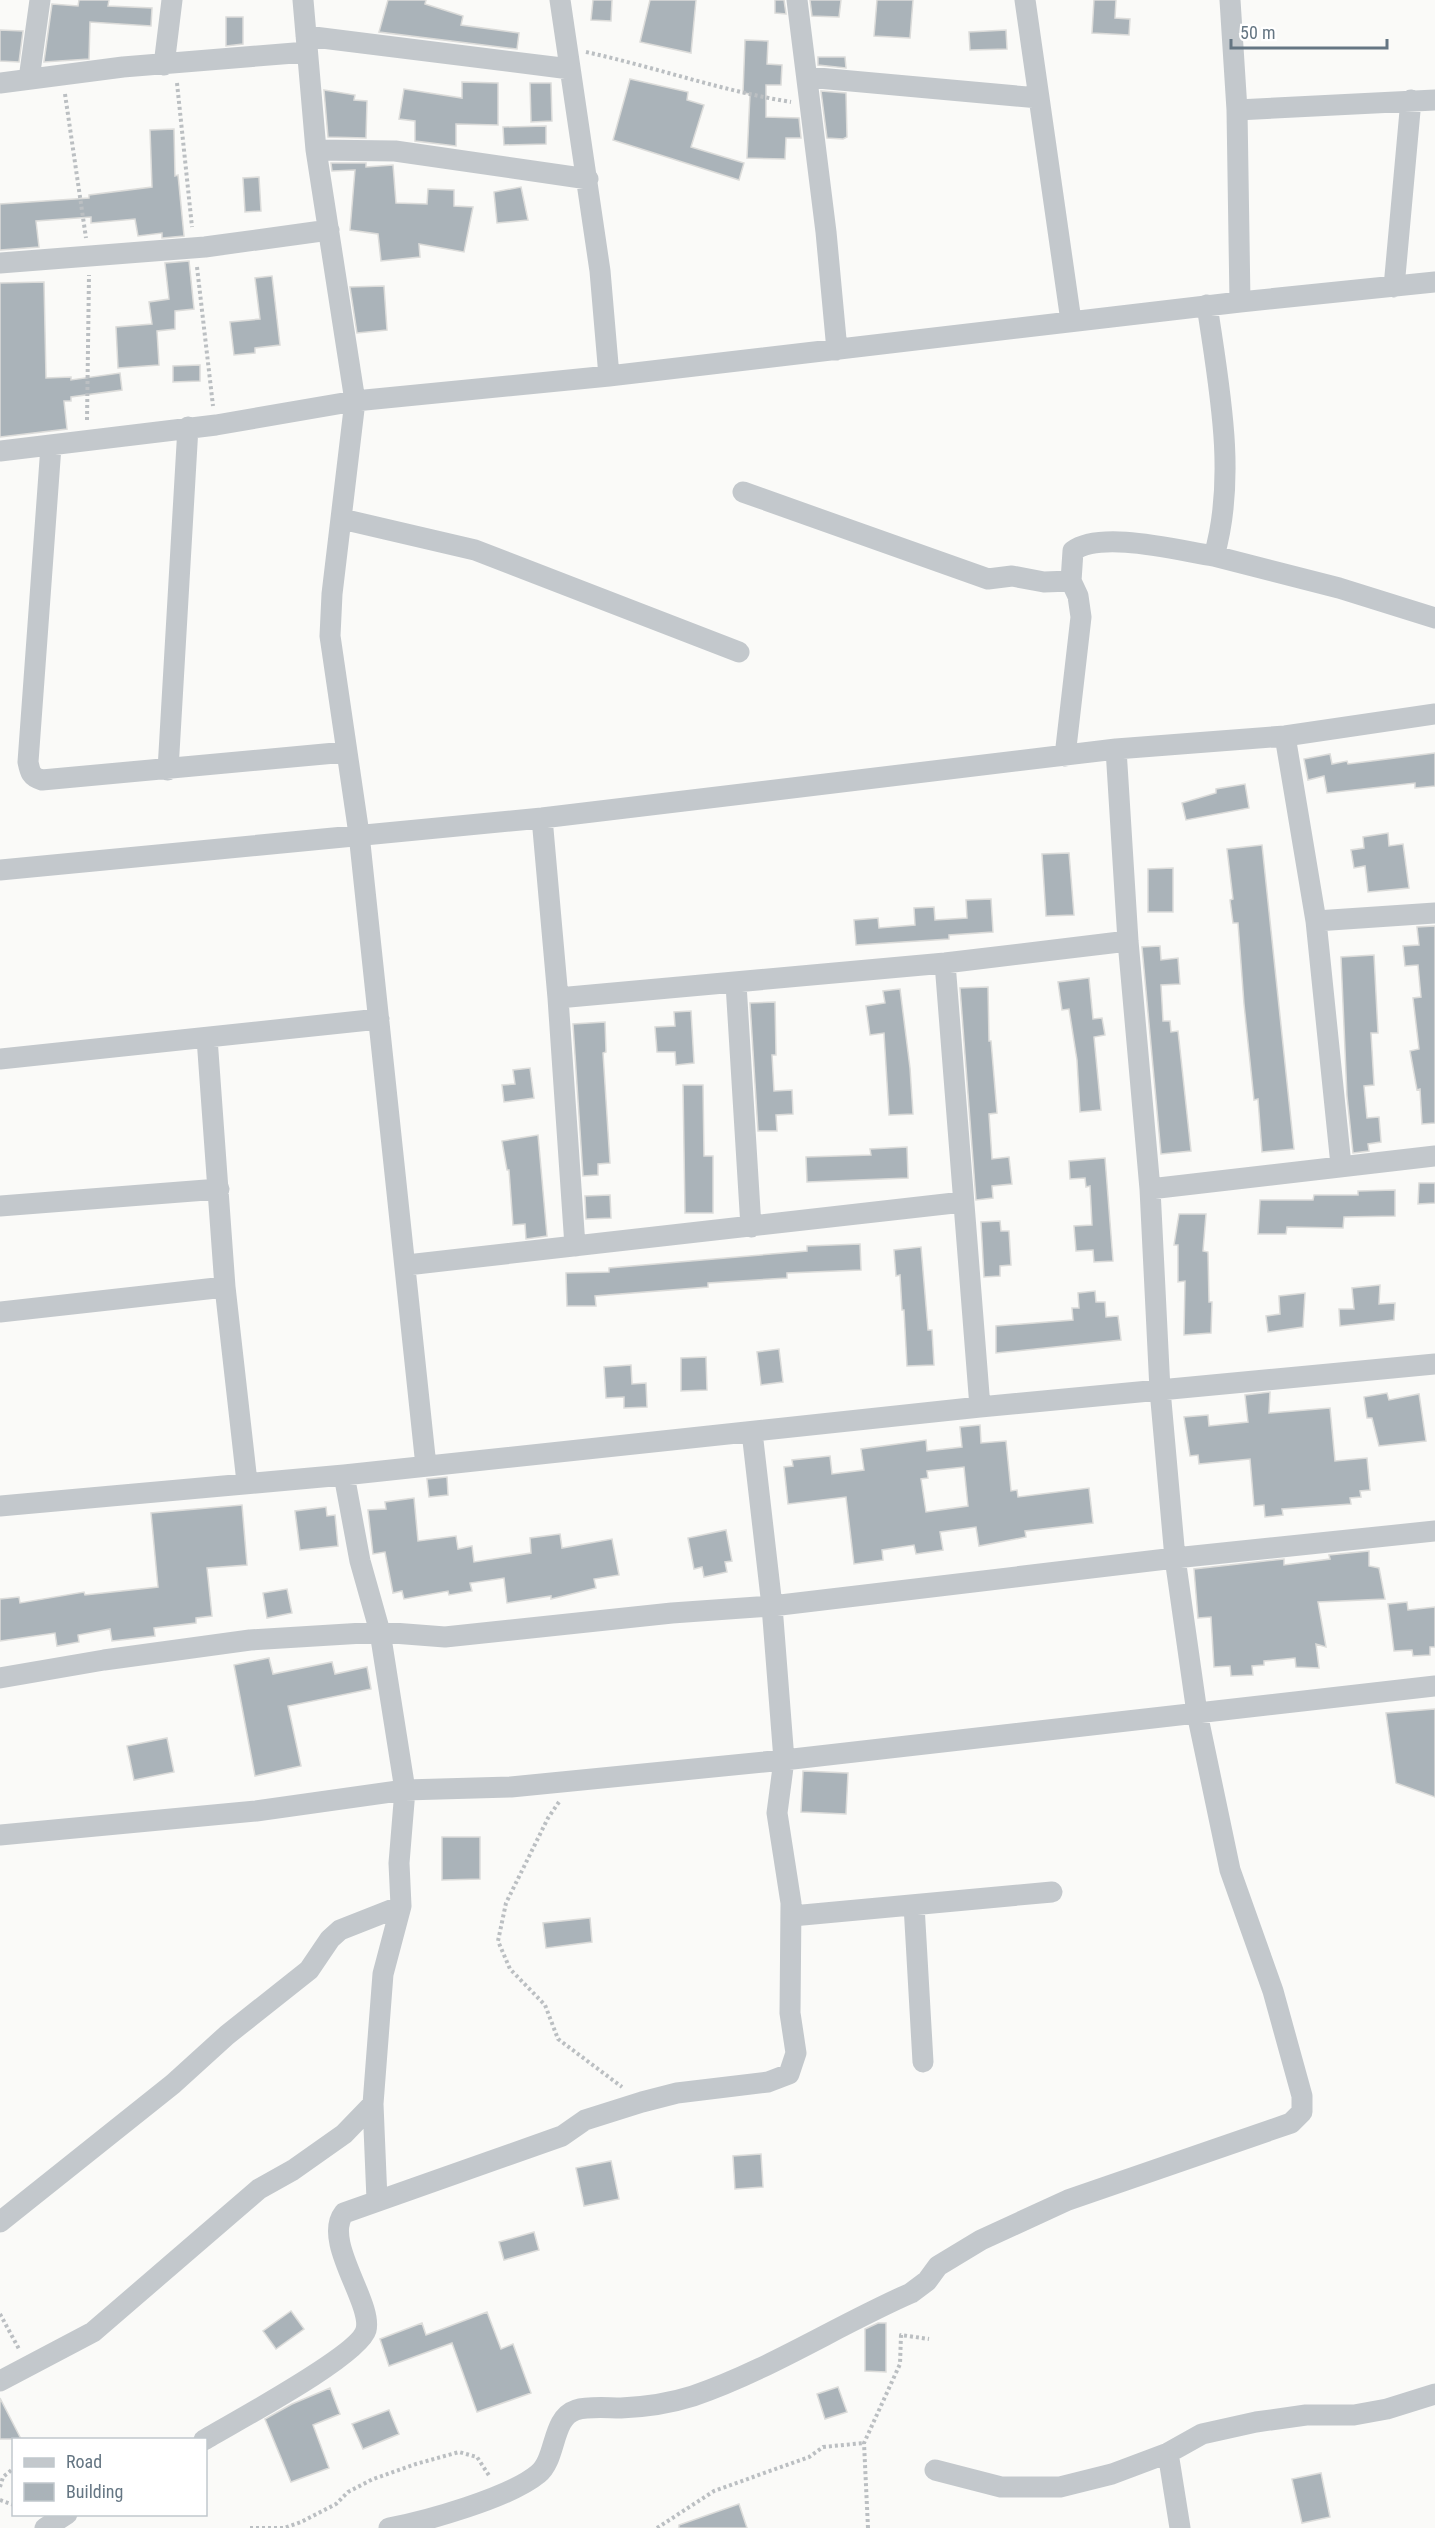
<svg xmlns="http://www.w3.org/2000/svg" width="1435" height="2528" font-family="'Roboto Condensed',sans-serif">
<rect width="100%" height="100%" fill="#fafaf8"/>
<!-- building -->
<path fill="#aab3b9" stroke="#dcdcda" stroke-width="1.5" fill-rule="evenodd" d="M 79,0 L 109,0 L 108,6 L 152,8 L 151,26 L 90,22 L 89,59 L 44,62 L 52,4 L 78,6 Z
M 388,0 L 426,0 L 425,4 L 463,16 L 461,25 L 519,33 L 517,49 L 379,32 Z
M 593,0 L 612,0 L 611,21 L 591,20 Z
M 650,0 L 696,0 L 691,53 L 640,42 Z
M 775,0 L 784,0 L 786,14 L 775,13 Z
M 810,0 L 841,0 L 839,17 L 812,16 Z
M 877,0 L 913,0 L 910,38 L 874,36 Z
M 1094,0 L 1116,0 L 1115,18 L 1130,19 L 1129,35 L 1092,33 Z
M 226,17 L 243,17 L 243,44 L 226,46 Z
M 0,30 L 23,31 L 19,62 L 0,61 Z
M 1006,30 L 1007,49 L 970,50 L 969,32 Z
M 745,40 L 768,41 L 767,64 L 782,65 L 781,85 L 766,85 L 766,117 L 799,118 L 801,138 L 786,138 L 785,159 L 747,158 L 750,94 L 743,93 Z
M 818,57 L 845,57 L 846,68 L 818,65 Z
M 630,79 L 688,92 L 687,100 L 704,105 L 691,147 L 744,163 L 739,180 L 613,140 Z
M 462,82 L 498,83 L 498,125 L 456,124 L 456,146 L 415,141 L 415,121 L 399,119 L 404,89 L 462,98 Z
M 530,83 L 551,83 L 552,121 L 531,122 Z
M 324,90 L 355,95 L 354,100 L 367,101 L 366,138 L 328,137 Z
M 821,91 L 846,93 L 847,137 L 843,139 L 827,138 Z
M 546,126 L 546,144 L 504,145 L 503,127 Z
M 174,129 L 175,176 L 178,175 L 184,236 L 162,238 L 162,233 L 138,236 L 135,219 L 91,223 L 91,217 L 36,221 L 39,247 L 0,250 L 0,204 L 89,198 L 89,195 L 152,187 L 150,130 Z
M 331,163 L 366,163 L 366,167 L 393,165 L 396,203 L 427,204 L 428,189 L 454,190 L 454,206 L 473,207 L 464,252 L 419,244 L 420,257 L 381,261 L 378,234 L 350,230 L 355,170 L 332,171 Z
M 259,177 L 261,211 L 245,212 L 243,178 Z
M 521,187 L 528,220 L 497,223 L 494,192 Z
M 189,261 L 194,309 L 175,311 L 175,329 L 157,331 L 159,365 L 118,368 L 116,327 L 152,324 L 149,302 L 169,299 L 165,263 Z
M 272,276 L 280,345 L 255,348 L 255,353 L 234,355 L 230,322 L 260,319 L 255,278 Z
M 44,282 L 46,378 L 71,377 L 71,380 L 120,373 L 122,390 L 71,397 L 71,401 L 64,401 L 67,429 L 0,437 L 0,283 Z
M 384,286 L 387,330 L 357,333 L 350,287 Z
M 200,365 L 200,381 L 173,382 L 173,366 Z
M 1435,753 L 1435,786 L 1415,788 L 1415,783 L 1327,793 L 1324,776 L 1308,780 L 1304,759 L 1330,754 L 1332,764 L 1347,761 L 1348,764 Z
M 1245,784 L 1249,808 L 1186,820 L 1182,803 L 1216,793 L 1216,789 Z
M 1388,833 L 1389,846 L 1403,844 L 1409,888 L 1368,892 L 1365,866 L 1354,868 L 1351,850 L 1364,848 L 1363,837 Z
M 1262,845 L 1294,1149 L 1262,1152 L 1258,1099 L 1254,1100 L 1244,1004 L 1238,923 L 1233,923 L 1230,900 L 1233,899 L 1227,849 Z
M 1069,853 L 1074,915 L 1046,916 L 1042,854 Z
M 1173,868 L 1173,912 L 1148,912 L 1148,869 Z
M 991,899 L 993,932 L 949,935 L 949,939 L 856,945 L 854,920 L 878,918 L 879,928 L 915,925 L 914,908 L 934,907 L 935,920 L 967,918 L 966,900 Z
M 1435,926 L 1435,1123 L 1422,1124 L 1420,1089 L 1417,1090 L 1410,1051 L 1419,1049 L 1413,998 L 1421,997 L 1418,965 L 1405,966 L 1403,946 L 1419,945 L 1417,927 Z
M 1160,946 L 1161,960 L 1178,958 L 1180,984 L 1161,985 L 1163,1021 L 1170,1021 L 1171,1032 L 1178,1031 L 1191,1151 L 1161,1154 L 1142,947 Z
M 1374,955 L 1378,1033 L 1371,1033 L 1374,1085 L 1364,1086 L 1367,1118 L 1379,1117 L 1381,1142 L 1368,1144 L 1369,1151 L 1353,1153 L 1347,1096 L 1341,957 Z
M 1089,978 L 1093,1019 L 1102,1018 L 1105,1035 L 1094,1037 L 1101,1110 L 1080,1112 L 1077,1060 L 1069,1009 L 1062,1010 L 1058,982 Z
M 988,987 L 989,1041 L 991,1041 L 997,1113 L 989,1114 L 992,1159 L 1009,1157 L 1012,1184 L 992,1186 L 993,1198 L 976,1200 L 960,988 Z
M 900,989 L 910,1068 L 913,1114 L 889,1115 L 884,1033 L 870,1035 L 866,1006 L 885,1003 L 883,991 Z
M 775,1002 L 776,1055 L 772,1055 L 774,1091 L 792,1090 L 793,1114 L 776,1115 L 777,1131 L 758,1131 L 750,1003 Z
M 691,1011 L 694,1063 L 676,1065 L 675,1052 L 657,1052 L 655,1027 L 675,1026 L 674,1012 Z
M 605,1022 L 606,1052 L 603,1053 L 610,1163 L 598,1164 L 598,1175 L 583,1176 L 573,1024 Z
M 530,1068 L 534,1098 L 504,1102 L 502,1085 L 515,1084 L 513,1070 Z
M 683,1085 L 703,1085 L 704,1156 L 713,1156 L 713,1213 L 685,1213 Z
M 538,1135 L 547,1236 L 526,1239 L 525,1224 L 513,1225 L 509,1170 L 507,1170 L 502,1141 Z
M 907,1147 L 908,1178 L 807,1182 L 806,1157 L 871,1155 L 870,1149 Z
M 1105,1158 L 1113,1261 L 1094,1262 L 1093,1250 L 1076,1251 L 1074,1226 L 1092,1225 L 1090,1186 L 1086,1187 L 1085,1178 L 1070,1179 L 1069,1161 Z
M 1419,1183 L 1435,1183 L 1435,1203 L 1418,1204 Z
M 1395,1190 L 1395,1216 L 1344,1217 L 1343,1228 L 1287,1227 L 1286,1234 L 1258,1234 L 1260,1200 L 1313,1200 L 1314,1195 L 1358,1195 L 1358,1191 Z
M 610,1195 L 611,1218 L 586,1219 L 585,1196 Z
M 1179,1214 L 1206,1214 L 1203,1251 L 1208,1252 L 1209,1302 L 1212,1302 L 1211,1333 L 1184,1335 L 1185,1281 L 1178,1282 L 1178,1245 L 1174,1245 Z
M 1000,1221 L 1001,1231 L 1009,1231 L 1011,1265 L 1000,1266 L 1000,1276 L 984,1277 L 981,1222 Z
M 860,1244 L 861,1270 L 787,1273 L 787,1278 L 708,1283 L 708,1287 L 595,1296 L 596,1306 L 567,1306 L 566,1273 L 609,1272 L 609,1268 L 807,1251 L 807,1246 Z
M 921,1247 L 928,1330 L 932,1330 L 934,1365 L 907,1366 L 904,1310 L 902,1310 L 900,1275 L 896,1276 L 894,1250 Z
M 1380,1285 L 1379,1304 L 1395,1303 L 1394,1320 L 1340,1326 L 1339,1309 L 1354,1309 L 1352,1288 Z
M 1095,1291 L 1096,1302 L 1105,1302 L 1106,1317 L 1118,1316 L 1121,1340 L 996,1353 L 996,1326 L 1073,1320 L 1072,1308 L 1079,1308 L 1078,1293 Z
M 1305,1293 L 1303,1327 L 1268,1332 L 1266,1316 L 1280,1314 L 1279,1296 Z
M 779,1349 L 783,1382 L 761,1385 L 757,1352 Z
M 706,1357 L 707,1390 L 681,1391 L 681,1358 Z
M 631,1365 L 632,1384 L 646,1383 L 647,1407 L 624,1408 L 624,1397 L 606,1398 L 604,1367 Z
M 1270,1392 L 1269,1413 L 1330,1408 L 1335,1461 L 1367,1458 L 1370,1490 L 1360,1491 L 1361,1497 L 1350,1498 L 1351,1504 L 1282,1509 L 1283,1515 L 1265,1517 L 1264,1505 L 1254,1506 L 1250,1459 L 1199,1464 L 1198,1455 L 1190,1456 L 1184,1417 L 1208,1415 L 1209,1426 L 1248,1422 L 1245,1395 Z
M 1387,1393 L 1389,1400 L 1419,1394 L 1426,1441 L 1379,1446 L 1372,1418 L 1367,1418 L 1364,1397 Z
M 980,1425 L 981,1443 L 1006,1441 L 1011,1491 L 1017,1490 L 1018,1497 L 1089,1488 L 1093,1523 L 1025,1531 L 1026,1537 L 979,1546 L 976,1527 L 940,1532 L 943,1550 L 916,1554 L 914,1545 L 882,1550 L 883,1560 L 854,1564 L 846,1497 L 788,1504 L 784,1467 L 793,1466 L 792,1460 L 830,1456 L 832,1474 L 864,1470 L 861,1449 L 926,1440 L 927,1451 L 962,1447 L 960,1427 ZM 964,1467 L 968,1506 L 926,1512 L 921,1479 L 928,1478 L 927,1471 Z
M 447,1477 L 448,1495 L 429,1497 L 427,1479 Z
M 414,1498 L 418,1541 L 456,1536 L 458,1549 L 472,1546 L 474,1562 L 531,1553 L 530,1538 L 560,1534 L 562,1548 L 612,1539 L 619,1575 L 594,1579 L 596,1588 L 551,1599 L 551,1596 L 507,1603 L 504,1578 L 470,1583 L 472,1591 L 449,1595 L 448,1591 L 404,1599 L 402,1591 L 393,1593 L 385,1552 L 373,1554 L 368,1510 L 386,1509 L 385,1502 Z
M 242,1505 L 247,1565 L 207,1568 L 212,1616 L 196,1618 L 196,1623 L 154,1628 L 155,1636 L 112,1641 L 110,1629 L 78,1635 L 79,1642 L 57,1646 L 55,1633 L 0,1641 L 0,1599 L 19,1597 L 20,1603 L 84,1592 L 85,1595 L 158,1587 L 151,1513 Z
M 326,1507 L 327,1516 L 335,1515 L 338,1546 L 300,1550 L 295,1511 Z
M 726,1530 L 732,1561 L 725,1562 L 727,1572 L 704,1577 L 702,1567 L 694,1569 L 688,1538 Z
M 1369,1551 L 1369,1566 L 1379,1568 L 1385,1599 L 1318,1602 L 1326,1647 L 1316,1644 L 1319,1668 L 1296,1667 L 1295,1658 L 1264,1661 L 1264,1665 L 1252,1666 L 1253,1675 L 1231,1676 L 1230,1666 L 1214,1667 L 1211,1617 L 1198,1618 L 1194,1569 L 1284,1559 L 1284,1565 L 1330,1559 L 1329,1555 Z
M 287,1589 L 292,1613 L 267,1618 L 263,1593 Z
M 1407,1602 L 1408,1610 L 1435,1607 L 1435,1647 L 1430,1647 L 1430,1655 L 1413,1656 L 1412,1650 L 1394,1651 L 1388,1604 Z
M 269,1658 L 273,1674 L 332,1662 L 335,1674 L 367,1667 L 371,1689 L 288,1706 L 301,1766 L 255,1776 L 234,1665 Z
M 1435,1709 L 1435,1797 L 1396,1783 L 1386,1713 Z
M 167,1738 L 174,1772 L 134,1780 L 127,1746 Z
M 803,1771 L 848,1773 L 846,1814 L 801,1812 Z
M 442,1837 L 480,1837 L 480,1879 L 442,1880 Z
M 590,1918 L 592,1942 L 546,1948 L 543,1923 Z
M 761,2154 L 763,2187 L 735,2189 L 733,2156 Z
M 611,2161 L 619,2199 L 584,2206 L 576,2168 Z
M 534,2232 L 539,2250 L 504,2260 L 499,2242 Z
M 291,2311 L 304,2329 L 276,2349 L 263,2331 Z
M 487,2312 L 501,2349 L 513,2344 L 531,2393 L 477,2412 L 452,2343 L 389,2366 L 380,2339 L 422,2323 L 426,2335 Z
M 878,2323 L 886,2323 L 886,2372 L 865,2371 L 865,2329 Z
M 838,2387 L 847,2412 L 825,2419 L 817,2394 Z
M 330,2388 L 340,2414 L 313,2425 L 329,2468 L 291,2482 L 265,2419 L 292,2404 Z
M 0,2398 L 21,2439 L 0,2439 Z
M 389,2410 L 399,2434 L 363,2449 L 352,2424 Z
M 1321,2473 L 1330,2517 L 1302,2523 L 1292,2479 Z
M 739,2504 L 747,2528 L 679,2528 L 679,2525 Z"/>
<g fill="none" stroke-linecap="round" stroke-linejoin="round">
<!-- path -->
<path stroke="#bbbfc2" stroke-width="4" stroke-dasharray="3 3" stroke-linecap="butt" d="M 586,52 C 655,67 722,91 791,102
M 177,83 L 192,227
M 65,94 L 86,238
M 197,267 L 213,406
M 87,420 L 89,275
M 559,1802 L 548,1818 L 506,1903 L 498,1941 L 510,1969 L 545,2005 L 558,2039 L 622,2087
M 0,2314 L 19,2349
M 0,2487 L 3,2477 L 14,2468
M 0,2500 L 14,2505
M 250,2528 L 284,2528 L 301,2522 L 336,2504 L 348,2492 L 373,2479 L 416,2464 L 459,2452 L 477,2457 L 490,2477
M 657,2528 L 714,2491 L 809,2457 L 823,2447 L 864,2443
M 868,2528 L 864,2443 L 900,2364 L 901,2335 L 929,2339"/>
<!-- minor -->
<path stroke="#c3c8cc" stroke-width="21" d="M 303,0 L 316,150 L 355,401 L 332,594 L 330,636 L 359,834 L 426,1466
M 560,0 L 600,271 L 609,376
M 797,0 L 826,232 L 837,350
M 1025,0 L 1071,321
M 1230,0 L 1237,110 L 1240,302
M 306,36 L 570,69
M 164,65 L 172,0
M 807,77 L 1039,98
M 29,79 L 40,0
M 0,83 L 123,67 L 307,52
M 1237,110 L 1435,100
M 316,150 L 395,151 L 588,179
M 0,263 L 205,247 L 329,230
M 1394,287 L 1411,100
M 1207,305 C 1219,387 1237,476 1214,556 L 1339,588 L 1435,618
M 51,446 L 28,762 C 30,772 31,777 42,780 L 346,752
M 0,451 L 216,425 L 355,401 L 609,376 L 1240,302 L 1435,282
M 743,492 L 988,579 L 1012,576 L 1044,582 L 1071,581
M 342,519 L 475,550 L 739,652
M 1285,736 L 1316,921 L 1341,1165
M 1116,749 L 1285,736 L 1435,714
M 1065,756 L 1081,617 L 1078,596 L 1071,581 L 1073,551 C 1101,530 1180,551 1214,556
M 168,770 L 188,427
M 542,818 L 558,998 L 575,1246
M 0,870 L 542,818 L 1116,749 L 1128,941 L 1150,1189 L 1160,1390 L 1175,1558 L 1197,1713 L 1230,1870 L 1273,1991 L 1302,2096 L 1302,2112 L 1291,2123 L 1068,2200 L 981,2240 L 938,2266 L 927,2281 L 911,2293 C 838,2325 769,2370 693,2396 C 671,2403 644,2407 621,2408 C 607,2408 589,2406 576,2410 C 551,2418 557,2459 538,2474 C 509,2498 426,2521 389,2528
M 1316,921 L 1435,913
M 945,963 L 980,1407
M 736,984 L 751,1227
M 558,998 L 945,963 L 1128,941
M 207,1038 L 225,1287 L 247,1482
M 0,1059 L 379,1019
M 1150,1189 L 1435,1156
M 0,1206 L 219,1189
M 407,1265 L 963,1202
M 0,1312 L 225,1287
M 0,1506 L 344,1475 L 980,1407 L 1435,1364
M 0,1678 L 104,1660 L 250,1640 L 380,1632 L 445,1637 L 672,1613 L 772,1606 L 1175,1558 L 1435,1531
M 0,1835 L 256,1811 L 405,1790 L 511,1787 L 784,1760 L 1435,1686
M 914,1905 L 923,2062
M 792,1916 L 1052,1892
M 373,2104 L 377,2200
M 0,2222 L 173,2084 L 227,2035 L 309,1970 L 330,1939 L 340,1930 L 401,1906
M 0,2381 L 93,2332 L 259,2189 L 293,2170 L 344,2134 L 373,2104 L 383,1974 L 401,1906 L 399,1863 L 405,1790 L 380,1632 L 360,1561 L 344,1475
M 204,2440 C 232,2423 359,2356 366,2330 C 373,2303 322,2241 344,2213 L 562,2136 L 585,2120 L 642,2102 L 677,2093 L 768,2082 L 789,2074 L 796,2053 L 790,2013 L 791,1903 L 777,1813 L 784,1760 L 772,1606 L 752,1432
M 1168,2453 L 1180,2528
M 935,2470 L 1001,2487 L 1060,2487 L 1112,2474 L 1168,2453 L 1202,2434 L 1256,2422 L 1306,2415 L 1354,2415 L 1387,2409 L 1435,2394
M 45,2528 L 67,2514"/>
</g>
<!-- legend -->
<rect x="12" y="2438" width="195" height="78" fill="#ffffff" stroke="#c1c8cd" stroke-width="1.5"/>
<rect x="24" y="2458" width="30" height="9" fill="#c3c8cc" stroke="#c1c8cd" stroke-width="1.5"/>
<text x="66" y="2468" font-size="18" fill="#657683">Road</text>
<rect x="24" y="2483" width="30" height="18" fill="#aab3b9" stroke="#c1c8cd" stroke-width="1.5"/>
<text x="66" y="2498" font-size="18" fill="#657683">Building</text>
<!-- scale -->
<path d="M1231 39v9h156v-9" fill="none" stroke="#657683" stroke-width="3"/>
<text x="1240" y="39" font-size="18" fill="#657683" stroke="#ffffff" stroke-width="4.5" paint-order="stroke">50 m</text>
</svg>
